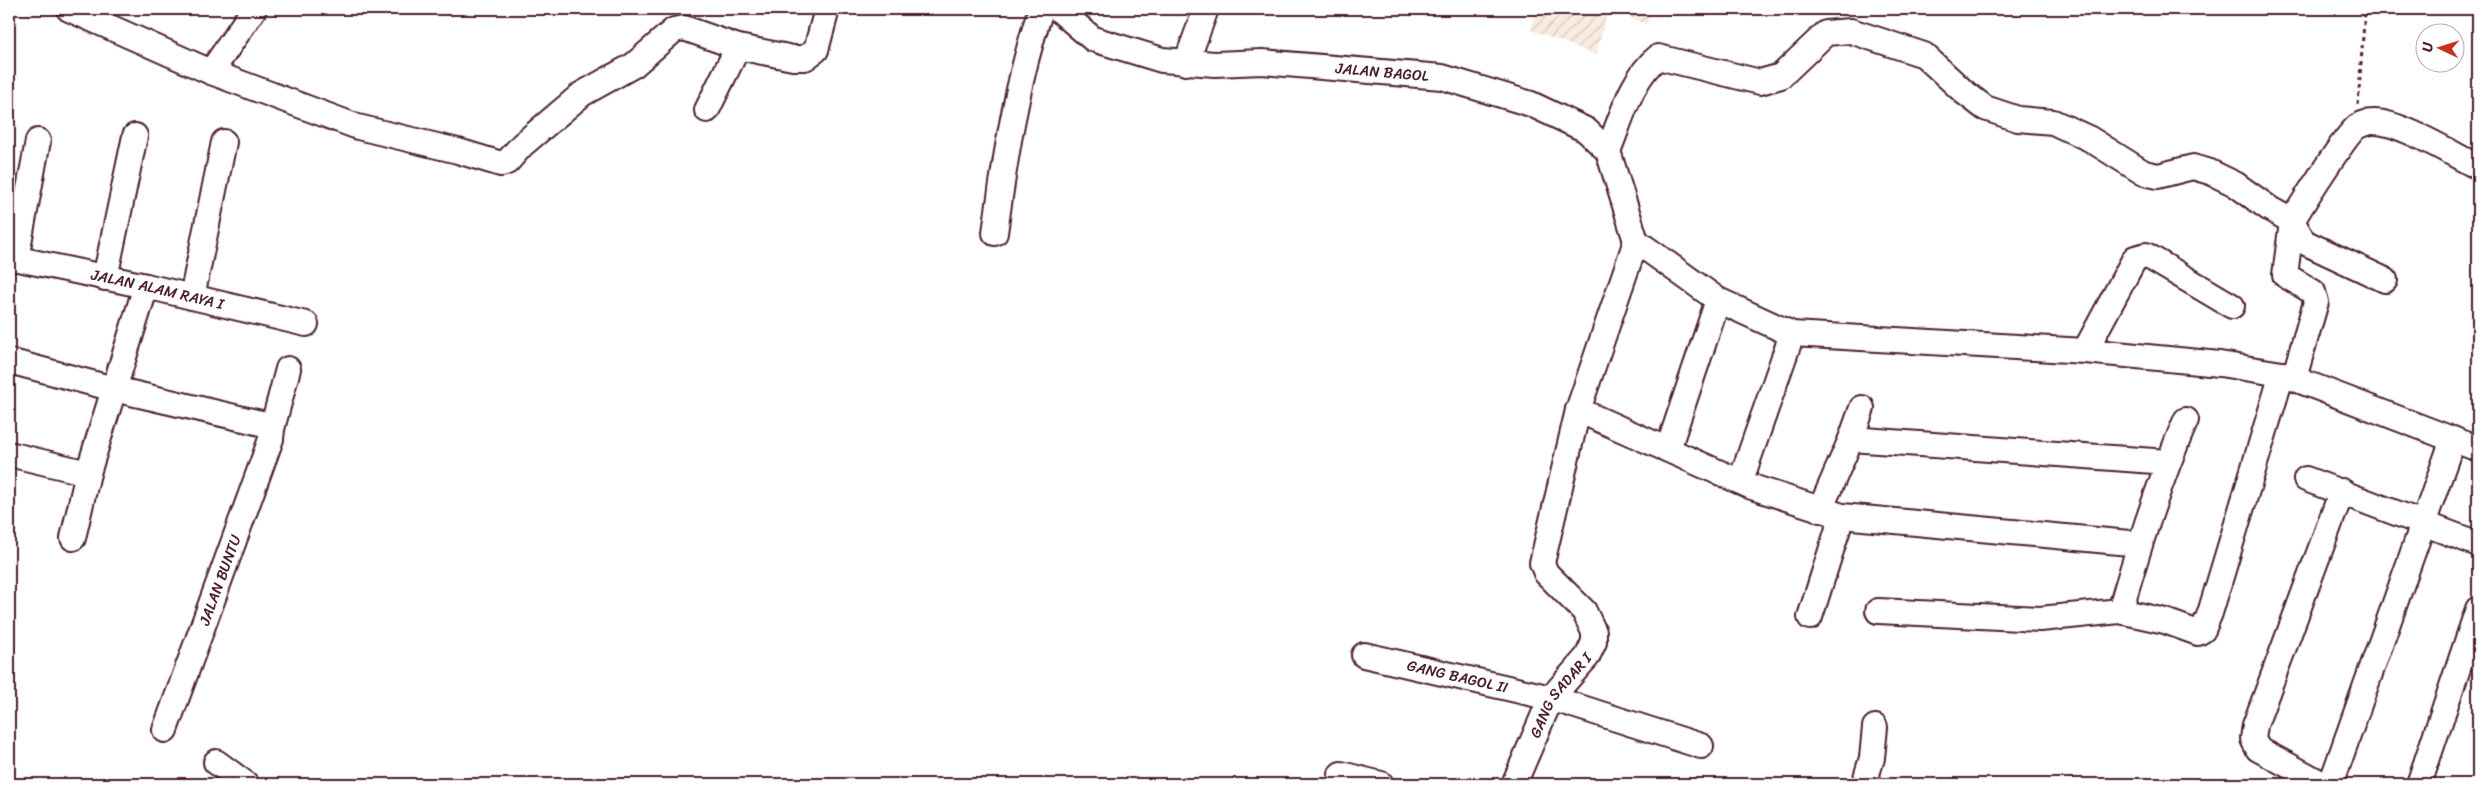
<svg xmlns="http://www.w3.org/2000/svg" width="2487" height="793" font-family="Sriracha,sans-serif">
<defs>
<pattern id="industrial-furrows" width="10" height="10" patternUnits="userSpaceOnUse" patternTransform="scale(1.25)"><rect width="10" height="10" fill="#f8ebe0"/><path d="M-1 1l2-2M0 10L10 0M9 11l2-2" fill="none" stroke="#d6c9c0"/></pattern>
</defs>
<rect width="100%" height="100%" fill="#fff"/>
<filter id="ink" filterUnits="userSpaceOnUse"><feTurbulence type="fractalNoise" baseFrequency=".02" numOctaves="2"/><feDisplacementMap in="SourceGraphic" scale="10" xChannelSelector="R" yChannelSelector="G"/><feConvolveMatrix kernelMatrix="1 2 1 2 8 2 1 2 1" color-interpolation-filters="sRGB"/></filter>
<g filter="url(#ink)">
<!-- industrial -->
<path fill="url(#industrial-furrows)" d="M 1536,9 L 1608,9 L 1596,55 L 1531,30 Z
M 1608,9 L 1651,9 L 1647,24 Z"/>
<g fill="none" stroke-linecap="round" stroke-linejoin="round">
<defs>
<g id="minor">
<path d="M 69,9 L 211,72 L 358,127 L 458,151 L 501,164 L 507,162 L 522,145 L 582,94 L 634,65 L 674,30 L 684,28 L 738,47 L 793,58 L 805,58 L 816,50 L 827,9"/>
<path id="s1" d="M 1058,9 L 1093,39 L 1162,60 L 1215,64 L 1262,62 L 1442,77 L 1531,104 L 1586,130 L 1608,151 L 1636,241"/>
<path d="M 1186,63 L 1206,9"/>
<path d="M 211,72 L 254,9"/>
<path d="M 707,110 L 738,47"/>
<path d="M 1608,151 C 1621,120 1631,78 1658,57 L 1760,82 L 1781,76 L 1826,33 L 1851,31 L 1924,55 L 1964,92 L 1985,108 L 2018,119 L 2053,122 L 2090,139 L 2144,173 L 2158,176 L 2193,167 L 2210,172 L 2235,184 L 2270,209 L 2292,221 C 2301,206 2347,132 2358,126 C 2362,124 2368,122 2373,122 C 2397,120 2454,155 2478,167"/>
<path d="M 2292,221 L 2285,275 L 2313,292 L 2316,302 L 2294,378"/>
<path d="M 2292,221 L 2304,242 L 2385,280"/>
<path d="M 995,233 C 1005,158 1017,81 1041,9"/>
<path d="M 1636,241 L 1718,300 L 1792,334 L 2085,351 L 2220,364 L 2282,374 L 2478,449"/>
<path id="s2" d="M 9,257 L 146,286 L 306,324"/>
<path d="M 16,259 L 38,141"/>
<path d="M 105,278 L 135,136"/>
<path d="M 192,297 L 224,142"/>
<path d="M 2085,351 L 2135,258 L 2146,255 L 2232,306"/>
<path d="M 9,361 L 114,389 L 265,424 L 272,429 L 271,439 L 165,730"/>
<path d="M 1578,410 L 1752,487 L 1842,516 L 2140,544"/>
<path d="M 272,429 L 288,369"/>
<path d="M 1851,439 L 2168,462"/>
<path d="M 1668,449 L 1718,300"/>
<path d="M 9,454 L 88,473"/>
<path d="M 2306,479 L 2478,544"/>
<path d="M 1741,480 L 1792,334"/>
<path d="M 1820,510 L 1851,439 L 1862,408"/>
<path d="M 73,538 L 88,473 L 146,286"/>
<path d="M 1878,611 L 2040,619 L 2120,611 L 2165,621 L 2198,633 L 2203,630 L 2210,613 L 2282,374"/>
<path d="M 2120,611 C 2139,546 2159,482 2186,420"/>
<path d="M 1810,617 L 1842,516"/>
<path id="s3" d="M 1364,655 L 1551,698 L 1701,746"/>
<path d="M 216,762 L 246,784"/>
<path d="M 1341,774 L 1381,784"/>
<path id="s4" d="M 1514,784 L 1551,698 L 1587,657 L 1594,642 L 1594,632 L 1584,611 L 1546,573 L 1542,563 L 1578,410 L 1636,241"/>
<path d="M 1864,784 L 1872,758 L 1875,727"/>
<path d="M 2323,784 L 2258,749 L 2253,739 L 2255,725 L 2342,491"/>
<path d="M 2331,784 L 2453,439"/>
<path d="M 2419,784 L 2478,609"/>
</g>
</defs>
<!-- minor casing -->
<use href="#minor" stroke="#4a1f2b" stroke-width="28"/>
<!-- path -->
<path stroke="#4a1f2b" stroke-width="3" stroke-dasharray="4 4" stroke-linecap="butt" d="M 2358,105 L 2365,9"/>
<!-- minor -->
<use href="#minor" stroke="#fff" stroke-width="24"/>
</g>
</g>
<g text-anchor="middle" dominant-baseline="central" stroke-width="4" stroke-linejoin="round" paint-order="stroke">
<!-- street labels -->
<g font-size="15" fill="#4a1f2b" stroke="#fff">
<text stroke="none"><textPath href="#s1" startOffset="339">JALAN BAGOL</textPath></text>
<text stroke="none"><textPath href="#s2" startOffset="152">JALAN ALAM RAYA I</textPath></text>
<text transform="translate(220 580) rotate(-70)">JALAN BUNTU</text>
<text stroke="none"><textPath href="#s3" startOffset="96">GANG BAGOL II</textPath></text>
<text stroke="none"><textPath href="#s4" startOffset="101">GANG SADAR I</textPath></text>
</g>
</g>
<!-- margin -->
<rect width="2487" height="793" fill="none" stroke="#fff" stroke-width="30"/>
<rect x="15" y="15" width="2457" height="763" fill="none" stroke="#4a1f2b" stroke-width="2" filter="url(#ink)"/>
<!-- north arrow -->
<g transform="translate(2440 48) rotate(274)"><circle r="24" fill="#ffffff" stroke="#b7a5aa"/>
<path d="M0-4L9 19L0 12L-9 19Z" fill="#c8321e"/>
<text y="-8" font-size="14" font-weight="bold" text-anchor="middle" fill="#4a1f2b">U</text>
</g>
</svg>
